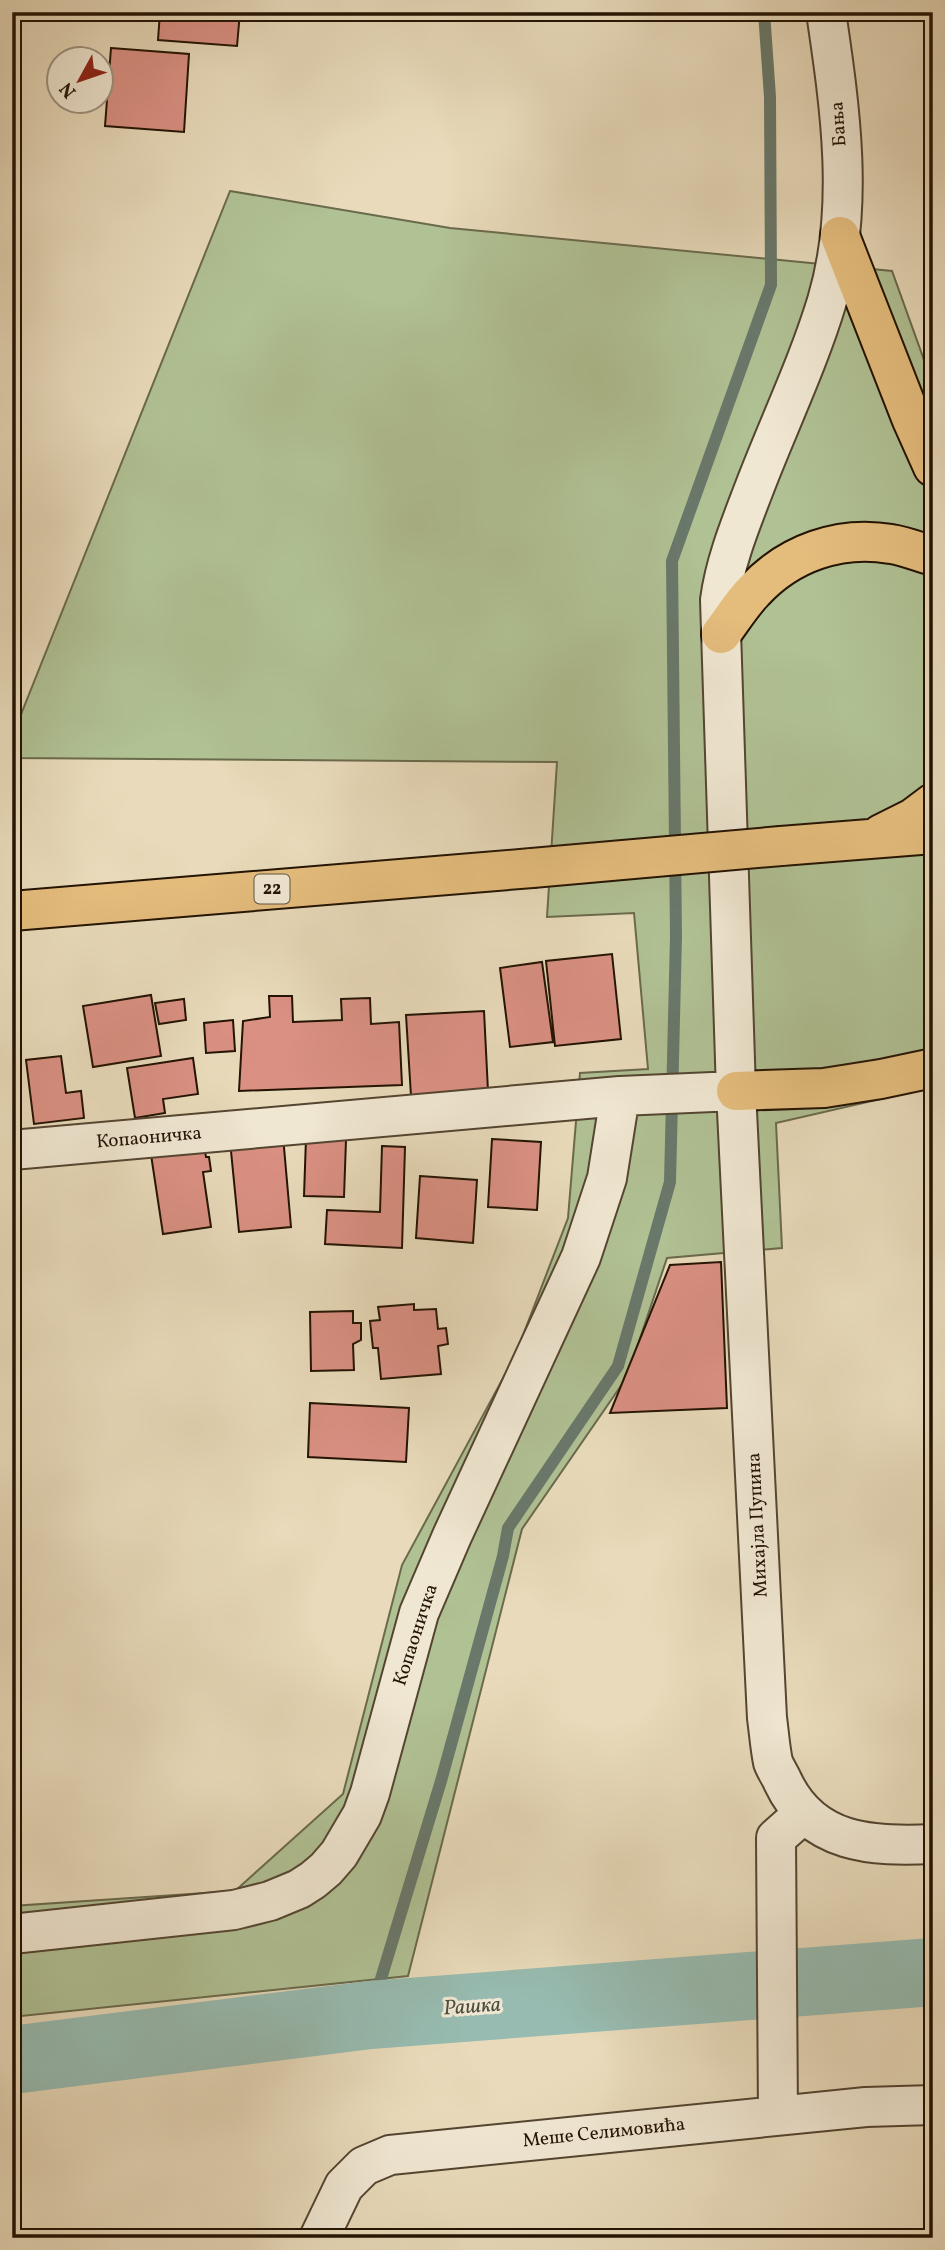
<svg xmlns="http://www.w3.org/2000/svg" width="945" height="2250" font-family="Vollkorn,serif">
<rect width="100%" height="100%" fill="#e8daba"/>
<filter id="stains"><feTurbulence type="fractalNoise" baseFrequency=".00286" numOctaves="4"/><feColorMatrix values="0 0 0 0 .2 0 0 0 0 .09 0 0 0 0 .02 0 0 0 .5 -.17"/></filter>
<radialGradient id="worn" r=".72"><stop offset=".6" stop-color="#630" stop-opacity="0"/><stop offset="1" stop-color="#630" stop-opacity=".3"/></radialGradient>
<!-- green -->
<path fill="#b0c194" stroke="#6a6a4c" stroke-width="2" d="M 230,191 L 450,228 L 892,271 L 933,385 L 933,1087 L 776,1123 L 782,1248 L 667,1258 L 627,1377 L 522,1529 L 408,1976 L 12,2017 L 12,1906 L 235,1891 L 343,1794 L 402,1565 L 515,1356 L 568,1218 L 580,1073 L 648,1069 L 634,913 L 547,917 L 557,762 L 12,758 L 12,737 Z"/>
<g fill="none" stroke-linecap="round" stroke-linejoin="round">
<!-- stream -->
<path stroke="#69786b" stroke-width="12" d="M 901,1974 L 933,1988
M 370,2015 L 441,1781 L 503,1556 L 508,1528 L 618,1366 L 670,1182 L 676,937 L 672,561 L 771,285 L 770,97 L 764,12"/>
<!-- river -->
<path stroke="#97bbb0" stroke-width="68" d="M 12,2060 L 370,2015 L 933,1972"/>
</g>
<!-- building -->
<path fill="#da9083" stroke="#231303" stroke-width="2" d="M 160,12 L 240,12 L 237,46 L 158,40 Z
M 111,48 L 189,54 L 184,132 L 105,126 Z
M 612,954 L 621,1039 L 555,1046 L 546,961 Z
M 542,962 L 553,1042 L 510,1047 L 500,968 Z
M 151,995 L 161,1056 L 93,1067 L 83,1006 Z
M 269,996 L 292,996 L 293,1022 L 342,1020 L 341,999 L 370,998 L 371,1024 L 399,1022 L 402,1085 L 239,1091 L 243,1021 L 270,1017 Z
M 184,999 L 186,1020 L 159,1024 L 155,1003 Z
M 484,1011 L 488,1091 L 411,1096 L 406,1015 Z
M 233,1020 L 235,1051 L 206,1053 L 204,1023 Z
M 61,1056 L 66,1093 L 81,1091 L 84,1118 L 34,1124 L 26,1060 Z
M 193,1058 L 198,1094 L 163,1099 L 165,1113 L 135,1118 L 127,1068 Z
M 283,1136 L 291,1227 L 239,1232 L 230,1141 Z
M 306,1138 L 346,1140 L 344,1197 L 304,1196 Z
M 492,1139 L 541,1142 L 537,1210 L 488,1207 Z
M 203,1140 L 206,1157 L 209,1157 L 211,1171 L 203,1172 L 211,1227 L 163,1234 L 150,1148 Z
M 382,1146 L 405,1147 L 402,1248 L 325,1244 L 327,1210 L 380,1212 Z
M 420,1176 L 477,1180 L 473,1243 L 416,1238 Z
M 721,1262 L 727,1408 L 610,1413 L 670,1265 Z
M 414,1304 L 414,1310 L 436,1309 L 438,1329 L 446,1328 L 448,1344 L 438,1346 L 441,1374 L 381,1379 L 378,1348 L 373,1348 L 370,1321 L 380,1320 L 378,1307 Z
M 353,1311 L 353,1323 L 361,1323 L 361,1340 L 353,1344 L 354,1370 L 311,1371 L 310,1312 Z
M 310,1403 L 409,1408 L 406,1462 L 308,1457 Z"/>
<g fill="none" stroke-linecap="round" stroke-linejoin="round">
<defs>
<path id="minor" d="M 826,12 C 840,107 855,208 827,301 C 807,367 776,430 752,494 C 739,528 725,563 720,600 L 736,1091 L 767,1718 C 769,1732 770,1748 773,1762 C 775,1768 780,1775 783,1782 C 812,1844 872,1847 933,1844
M 12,1150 L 620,1096
M 12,1934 L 234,1910 L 270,1901 L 299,1889 L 313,1880 L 326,1869 L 339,1854 L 362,1815 L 370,1793 L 419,1613 L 452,1536 L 581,1257 L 607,1178 L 620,1096 L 736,1091
M 778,2115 L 776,1838 L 803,1814
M 319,2238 L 344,2186 L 364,2166 L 390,2155 L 866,2107 L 933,2105"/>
<path id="major" d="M 840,236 L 912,420 L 933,467
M 721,634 C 732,620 741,604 754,591 C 789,553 840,535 891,544 C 905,546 919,552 933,556
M 881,834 L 913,818 L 933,803
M 781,846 L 933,834
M 12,911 L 532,868
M 736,1091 L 824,1088 L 881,1079 L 933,1068"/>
</defs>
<!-- minor casing -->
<use href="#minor" stroke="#544531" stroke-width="42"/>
<!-- major casing -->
<use href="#major" stroke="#231303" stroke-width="42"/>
<!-- minor -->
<use href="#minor" stroke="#f0e7d2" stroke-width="38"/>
<!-- major -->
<use href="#major" stroke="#e4bd7d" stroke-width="38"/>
<defs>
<path id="major-bridge" d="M 532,868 L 781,846"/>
</defs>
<!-- major-bridge casing -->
<use href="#major-bridge" stroke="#231303" stroke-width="42" stroke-linecap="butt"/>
<!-- major-bridge -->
<use href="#major-bridge" stroke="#e4bd7d" stroke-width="38"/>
</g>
<g text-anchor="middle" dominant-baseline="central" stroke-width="6" stroke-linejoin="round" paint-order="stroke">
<!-- shield labels -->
<rect fill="#f0e7d2" stroke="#605341" stroke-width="2" x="254.5" y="874.5" width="35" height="29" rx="5"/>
<g font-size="18" font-weight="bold" fill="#231303">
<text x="272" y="889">22</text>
</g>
<!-- street labels -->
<g font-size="19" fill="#231303" stroke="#f0e7d2">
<text transform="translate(839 124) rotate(-94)">Бања</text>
<text transform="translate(149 1138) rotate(-5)">Копаоничка</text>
<text transform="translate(758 1525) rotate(-93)">Михајла Пупина</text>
<text transform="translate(416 1635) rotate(-72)">Копаоничка</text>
<text transform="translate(604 2133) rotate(-6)">Меше Селимовића</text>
</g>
<!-- water labels -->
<g font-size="21" font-style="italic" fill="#4c4e40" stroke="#f0e7d2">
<text transform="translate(472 2007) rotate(-4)">Рашка</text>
</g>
</g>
<!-- margin -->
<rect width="945" height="2250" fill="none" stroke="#e8daba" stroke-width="42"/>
<rect x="14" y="14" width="917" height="2222" fill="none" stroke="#231303" stroke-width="3.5"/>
<rect x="21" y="21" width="903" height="2208" fill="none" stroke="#231303" stroke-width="2"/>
<!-- north arrow -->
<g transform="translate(80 80) rotate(230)"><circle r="33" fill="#f0e7d2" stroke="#9e927f" stroke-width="2"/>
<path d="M0-5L12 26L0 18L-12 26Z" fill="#8f2418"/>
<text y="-10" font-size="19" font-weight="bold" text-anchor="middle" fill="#231303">N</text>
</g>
<rect width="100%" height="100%" filter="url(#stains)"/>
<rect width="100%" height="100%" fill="url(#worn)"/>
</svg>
